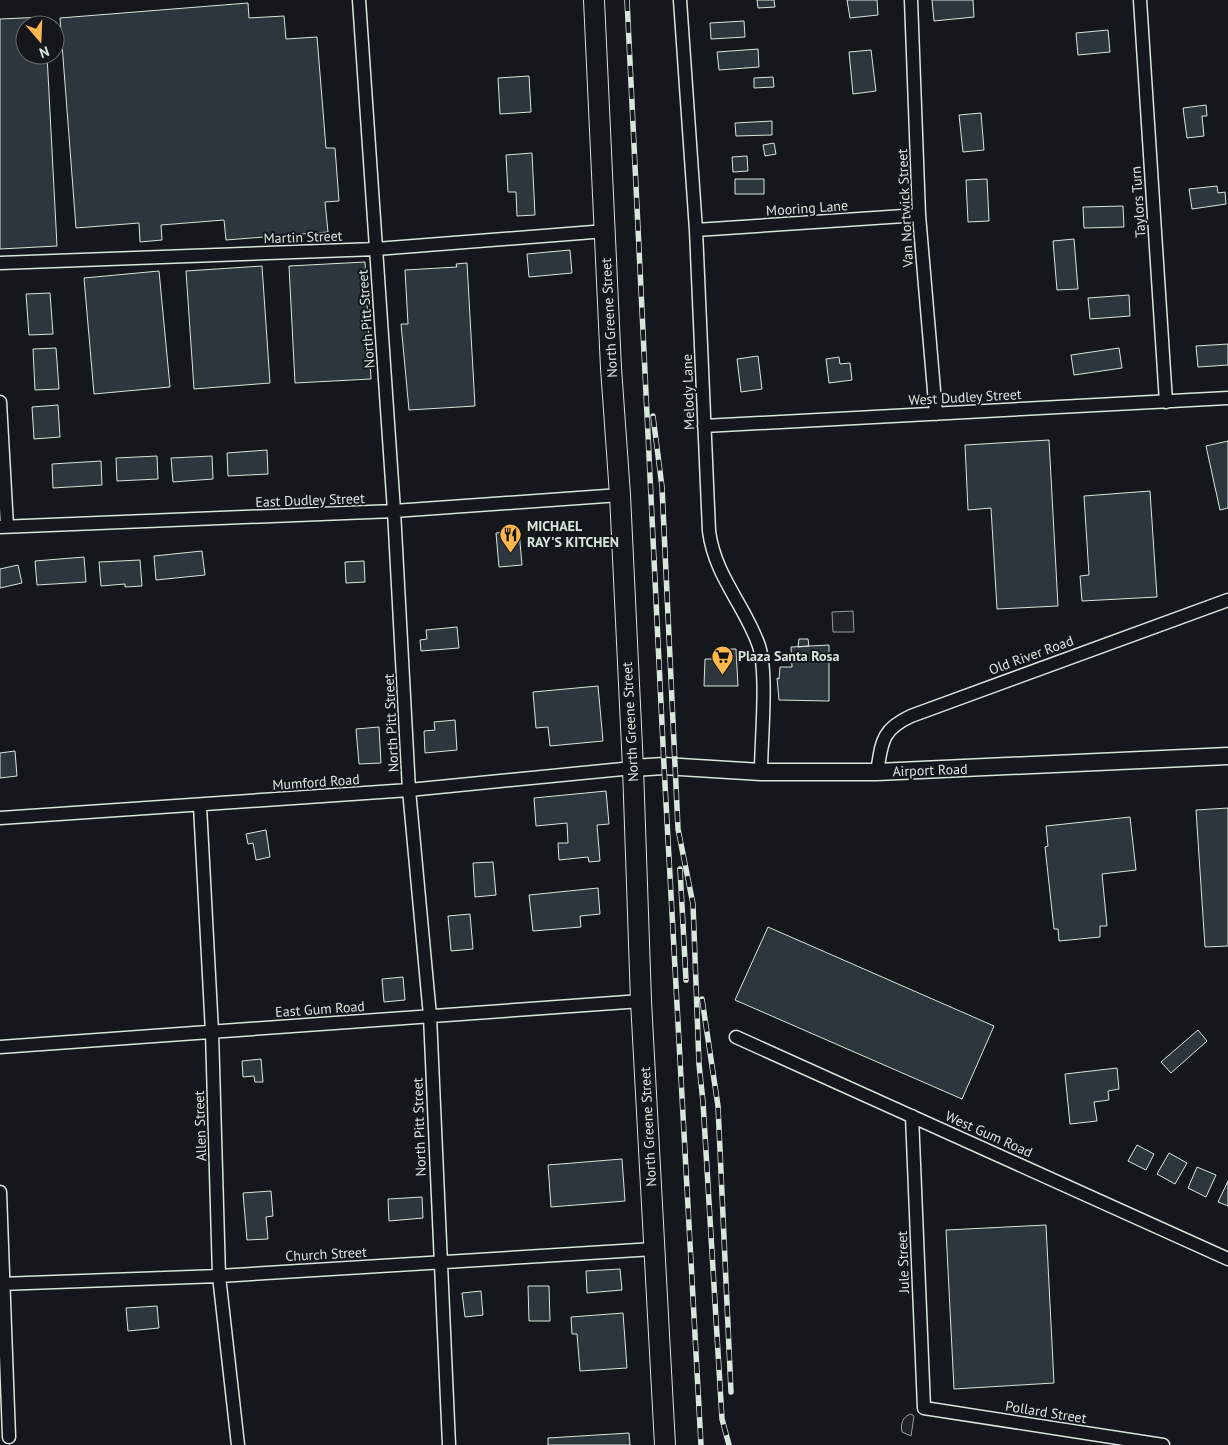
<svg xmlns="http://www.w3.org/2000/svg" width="1228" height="1445" font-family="'PT Sans',sans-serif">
<rect width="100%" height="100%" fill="#14181c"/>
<!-- green -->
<path fill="#202428" stroke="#939e99" d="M 853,611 L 854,632 L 833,632 L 832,612 Z
M 911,1414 L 914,1416 L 911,1436 L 902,1432 C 900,1424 903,1416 911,1414 Z"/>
<!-- building -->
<path fill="#2c363c" stroke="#d8e6dc" d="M 757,0 L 774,0 L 775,7 L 758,8 Z
M 847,0 L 877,0 L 878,15 L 850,18 Z
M 932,0 L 973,0 L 974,17 L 934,21 Z
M 248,3 L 249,18 L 284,16 L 286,39 L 317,37 L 326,148 L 335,148 L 339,201 L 325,202 L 328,232 L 226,240 L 224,220 L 161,225 L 162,240 L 140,242 L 139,223 L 76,228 L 60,18 Z
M 45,17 L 46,25 L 25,25 L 25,55 L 47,55 L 57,246 L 0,249 L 0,19 Z
M 744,21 L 745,37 L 711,39 L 710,23 Z
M 1108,30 L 1110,52 L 1078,55 L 1076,33 Z
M 758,49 L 759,67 L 719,70 L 717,52 Z
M 871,50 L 876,91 L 853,94 L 849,52 Z
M 529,76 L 531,112 L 500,114 L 498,78 Z
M 773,77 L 774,87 L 754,88 L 754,78 Z
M 1206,105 L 1207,116 L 1202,116 L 1204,136 L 1187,138 L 1183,108 Z
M 981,113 L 984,150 L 963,152 L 959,115 Z
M 772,121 L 772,135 L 736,136 L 735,123 Z
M 774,143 L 776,154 L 765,156 L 763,145 Z
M 532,153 L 535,215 L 517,216 L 516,192 L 508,192 L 506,155 Z
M 747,156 L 748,171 L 733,172 L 732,157 Z
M 735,179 L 764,179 L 764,194 L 735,194 Z
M 987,179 L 989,221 L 968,222 L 966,180 Z
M 1217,186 L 1218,193 L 1225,192 L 1226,204 L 1192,209 L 1189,189 Z
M 1123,206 L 1124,227 L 1084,228 L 1083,207 Z
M 1074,239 L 1078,289 L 1057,290 L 1053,241 Z
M 570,250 L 572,273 L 529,277 L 527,254 Z
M 365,262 L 371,379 L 295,383 L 289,266 Z
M 467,263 L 475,406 L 409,410 L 401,324 L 408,324 L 405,270 L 457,267 L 456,264 Z
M 262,266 L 270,383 L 194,389 L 186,271 Z
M 159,271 L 170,387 L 94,394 L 84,278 Z
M 50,293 L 53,334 L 29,335 L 26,294 Z
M 1129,295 L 1130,316 L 1090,319 L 1088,298 Z
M 1228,344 L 1228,365 L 1198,367 L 1196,346 Z
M 56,348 L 59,389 L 35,390 L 33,349 Z
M 1119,348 L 1122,368 L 1074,375 L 1071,355 Z
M 758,356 L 762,389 L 741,392 L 737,359 Z
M 839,357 L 840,364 L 850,363 L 852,380 L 829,383 L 826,359 Z
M 58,405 L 60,437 L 34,439 L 32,407 Z
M 1049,440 L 1058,606 L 997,609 L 991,508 L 968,510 L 965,445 Z
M 1228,441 L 1228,508 L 1220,510 L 1206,446 Z
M 267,450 L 268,474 L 228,476 L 227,453 Z
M 157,456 L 158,479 L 117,481 L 116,458 Z
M 212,456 L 213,479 L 173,482 L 171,458 Z
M 101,461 L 102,485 L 53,488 L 52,464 Z
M 1150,491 L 1157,597 L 1082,601 L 1080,576 L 1089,575 L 1084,496 Z
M 519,531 L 522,565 L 499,567 L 496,533 Z
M 202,551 L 205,575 L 156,580 L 154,556 Z
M 84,557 L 86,582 L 37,585 L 35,561 Z
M 140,560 L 142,586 L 125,587 L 125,584 L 101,586 L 99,562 Z
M 364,561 L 365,582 L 346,583 L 345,562 Z
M 18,565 L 22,583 L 0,588 L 0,569 Z
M 457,627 L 459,648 L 421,651 L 420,640 L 427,639 L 426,630 Z
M 799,639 L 808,639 L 809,646 L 798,647 Z
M 829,645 L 829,701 L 779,700 L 777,678 L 779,679 L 780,667 L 792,667 L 791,647 Z
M 725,649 L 736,649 L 738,686 L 704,686 L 705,659 L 725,659 Z
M 598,686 L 603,741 L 550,746 L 548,727 L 536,728 L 533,692 Z
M 455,720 L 457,750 L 425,753 L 424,731 L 435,730 L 434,722 Z
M 379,727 L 381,763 L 359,764 L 356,729 Z
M 15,751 L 17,776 L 0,778 L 0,753 Z
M 606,791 L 609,824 L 597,825 L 600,861 L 589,862 L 588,857 L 559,860 L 558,843 L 568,843 L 567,823 L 536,826 L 534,798 Z
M 1228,808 L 1228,946 L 1205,947 L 1196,810 Z
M 1130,817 L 1136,870 L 1102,874 L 1107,926 L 1100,926 L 1100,937 L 1059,941 L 1058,929 L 1054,929 L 1045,847 L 1048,846 L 1046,826 Z
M 266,830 L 270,857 L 256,860 L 253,843 L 248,844 L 246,834 Z
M 493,862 L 496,895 L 475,897 L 473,863 Z
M 598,888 L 600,914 L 580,916 L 581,927 L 533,931 L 529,895 Z
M 470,914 L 473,949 L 451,951 L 448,916 Z
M 768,927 L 994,1026 L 962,1099 L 735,1000 Z
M 403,977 L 405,1000 L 384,1002 L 382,979 Z
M 1198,1030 L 1207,1041 L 1171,1073 L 1161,1062 Z
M 261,1059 L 263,1082 L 255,1082 L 254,1076 L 243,1077 L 242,1061 Z
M 1117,1068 L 1119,1089 L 1108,1091 L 1109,1100 L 1094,1102 L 1097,1121 L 1070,1124 L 1065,1074 Z
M 1137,1145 L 1154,1154 L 1146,1170 L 1128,1161 Z
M 1169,1153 L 1187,1163 L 1175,1184 L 1157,1174 Z
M 622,1159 L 625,1201 L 551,1207 L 548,1165 Z
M 1197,1167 L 1216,1175 L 1206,1197 L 1188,1188 Z
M 1228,1181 L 1228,1206 L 1218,1202 Z
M 271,1191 L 273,1216 L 266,1217 L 268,1239 L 247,1240 L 243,1193 Z
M 422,1197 L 423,1218 L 389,1221 L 388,1199 Z
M 1046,1225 L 1054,1383 L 954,1389 L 946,1230 Z
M 620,1269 L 622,1290 L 587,1293 L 586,1271 Z
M 528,1286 L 549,1286 L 550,1321 L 529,1321 Z
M 481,1291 L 483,1315 L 465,1317 L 462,1293 Z
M 157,1306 L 159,1328 L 128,1331 L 126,1308 Z
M 623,1313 L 627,1368 L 580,1371 L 577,1334 L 572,1334 L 571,1317 Z
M 629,1433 L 630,1445 L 548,1445 L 548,1438 Z"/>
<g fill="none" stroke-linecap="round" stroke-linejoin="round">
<defs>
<path id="minor" d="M 359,0 L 394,511 L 409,790 L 430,1016 L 449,1445
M 680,0 L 696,230 L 709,531 C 715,577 745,605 759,646 C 768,674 761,740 761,772
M 911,0 L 919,215 L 936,414
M 1140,0 L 1166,402
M 696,230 L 919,215
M 0,263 L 376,249 L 606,231
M 0,402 L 7,526
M 704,426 L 1228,398
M 0,527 L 394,511 L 620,495
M 877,772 C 882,742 881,730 911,716 L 1228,600
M 200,806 L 212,1032 L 219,1276 L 238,1445
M 0,818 L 409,790 L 633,768
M 736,1037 L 1228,1259
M 0,1047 L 641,1001
M 912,1116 L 924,1408 L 1163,1445
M 0,1192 L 9,1437
M 0,1284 L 219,1276 L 654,1249"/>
<path id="tertiary" d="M 633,768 L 664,766 L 761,772 L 877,772 L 1228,756"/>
<path id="primary" d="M 594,0 L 611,368 L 620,495 L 633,768 L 641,1001 L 665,1445"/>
</defs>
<!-- minor casing -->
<use href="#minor" stroke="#d8e6dc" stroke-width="15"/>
<!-- tertiary casing -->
<use href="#tertiary" stroke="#d8e6dc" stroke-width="19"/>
<!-- primary casing -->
<use href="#primary" stroke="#d8e6dc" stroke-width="22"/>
<!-- minor -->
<use href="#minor" stroke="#14181c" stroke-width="12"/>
<!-- tertiary -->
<use href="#tertiary" stroke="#14181c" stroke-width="16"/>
<!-- primary -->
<use href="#primary" stroke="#14181c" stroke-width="20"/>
<defs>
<path id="rail" d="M 627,0 L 664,766 L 701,1445
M 653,416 L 662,487 L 678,829 L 693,904 L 699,1064 L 703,1102 L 722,1419 L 729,1445
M 680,869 L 686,980
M 702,999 L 718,1106 L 731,1392"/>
</defs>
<!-- rail casing -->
<use href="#rail" stroke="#d8e6dc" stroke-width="5.5"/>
<!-- rail -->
<use href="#rail" stroke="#14181c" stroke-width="4" stroke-dasharray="11" stroke-linecap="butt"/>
</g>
<!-- icons -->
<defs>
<symbol id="restaurant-pin" viewBox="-11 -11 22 30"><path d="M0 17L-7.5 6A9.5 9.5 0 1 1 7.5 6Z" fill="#ffb74d" stroke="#14181c"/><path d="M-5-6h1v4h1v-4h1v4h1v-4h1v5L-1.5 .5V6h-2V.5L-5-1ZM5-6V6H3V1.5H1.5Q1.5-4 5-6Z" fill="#111"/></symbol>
<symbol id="supermarket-pin" viewBox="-11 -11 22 30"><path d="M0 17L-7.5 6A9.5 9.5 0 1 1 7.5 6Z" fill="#ffb74d" stroke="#14181c"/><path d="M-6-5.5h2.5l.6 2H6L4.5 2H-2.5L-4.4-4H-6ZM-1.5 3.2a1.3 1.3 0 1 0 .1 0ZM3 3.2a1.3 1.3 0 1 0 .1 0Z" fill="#111"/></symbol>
</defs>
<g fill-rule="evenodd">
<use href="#restaurant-pin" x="498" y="522" width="25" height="34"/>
<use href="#supermarket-pin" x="710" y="644" width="25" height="34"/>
</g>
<g text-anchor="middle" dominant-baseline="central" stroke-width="4" stroke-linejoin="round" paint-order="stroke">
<!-- street labels -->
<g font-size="14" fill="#d8e6dc" stroke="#14181c">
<text transform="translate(1138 202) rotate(-94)">Taylors Turn</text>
<text transform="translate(807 208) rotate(-4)">Mooring Lane</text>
<text transform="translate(905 208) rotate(-93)">Van Nortwick Street</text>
<text transform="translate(303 237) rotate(-2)">Martin Street</text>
<text transform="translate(609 318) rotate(-93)">North Greene Street</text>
<text transform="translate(366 319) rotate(-94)">North Pitt Street</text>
<text transform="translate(688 392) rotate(-92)">Melody Lane</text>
<text transform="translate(965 397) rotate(-3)">West Dudley Street</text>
<text transform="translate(310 500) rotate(-2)">East Dudley Street</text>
<text transform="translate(1031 655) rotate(-20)">Old River Road</text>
<text transform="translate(630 722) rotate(-93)">North Greene Street</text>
<text transform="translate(391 723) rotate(-93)">North Pitt Street</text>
<text transform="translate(930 770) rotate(-2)">Airport Road</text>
<text transform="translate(316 782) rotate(-4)">Mumford Road</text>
<text transform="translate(320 1009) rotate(-4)">East Gum Road</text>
<text transform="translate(200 1126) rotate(-92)">Allen Street</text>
<text transform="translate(419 1127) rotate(-92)">North Pitt Street</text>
<text transform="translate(648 1127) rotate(-93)">North Greene Street</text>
<text transform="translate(989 1134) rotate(24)">West Gum Road</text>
<text transform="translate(326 1254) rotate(-3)">Church Street</text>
<text transform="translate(903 1262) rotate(-92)">Jule Street</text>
<text transform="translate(1046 1412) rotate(9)">Pollard Street</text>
</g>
<!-- poi labels -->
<g font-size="14" font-weight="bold" fill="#d8e6dc" stroke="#14181c" text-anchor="start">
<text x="527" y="526">MICHAEL<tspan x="527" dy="16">RAY'S KITCHEN</tspan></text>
<text x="738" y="656">Plaza Santa Rosa</text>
</g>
</g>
<!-- north arrow -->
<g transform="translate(40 40) rotate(161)"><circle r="24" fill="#14181c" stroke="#626a69"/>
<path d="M0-4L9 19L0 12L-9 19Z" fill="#ffb74d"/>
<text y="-8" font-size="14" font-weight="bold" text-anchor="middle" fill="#d8e6dc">N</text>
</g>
</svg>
